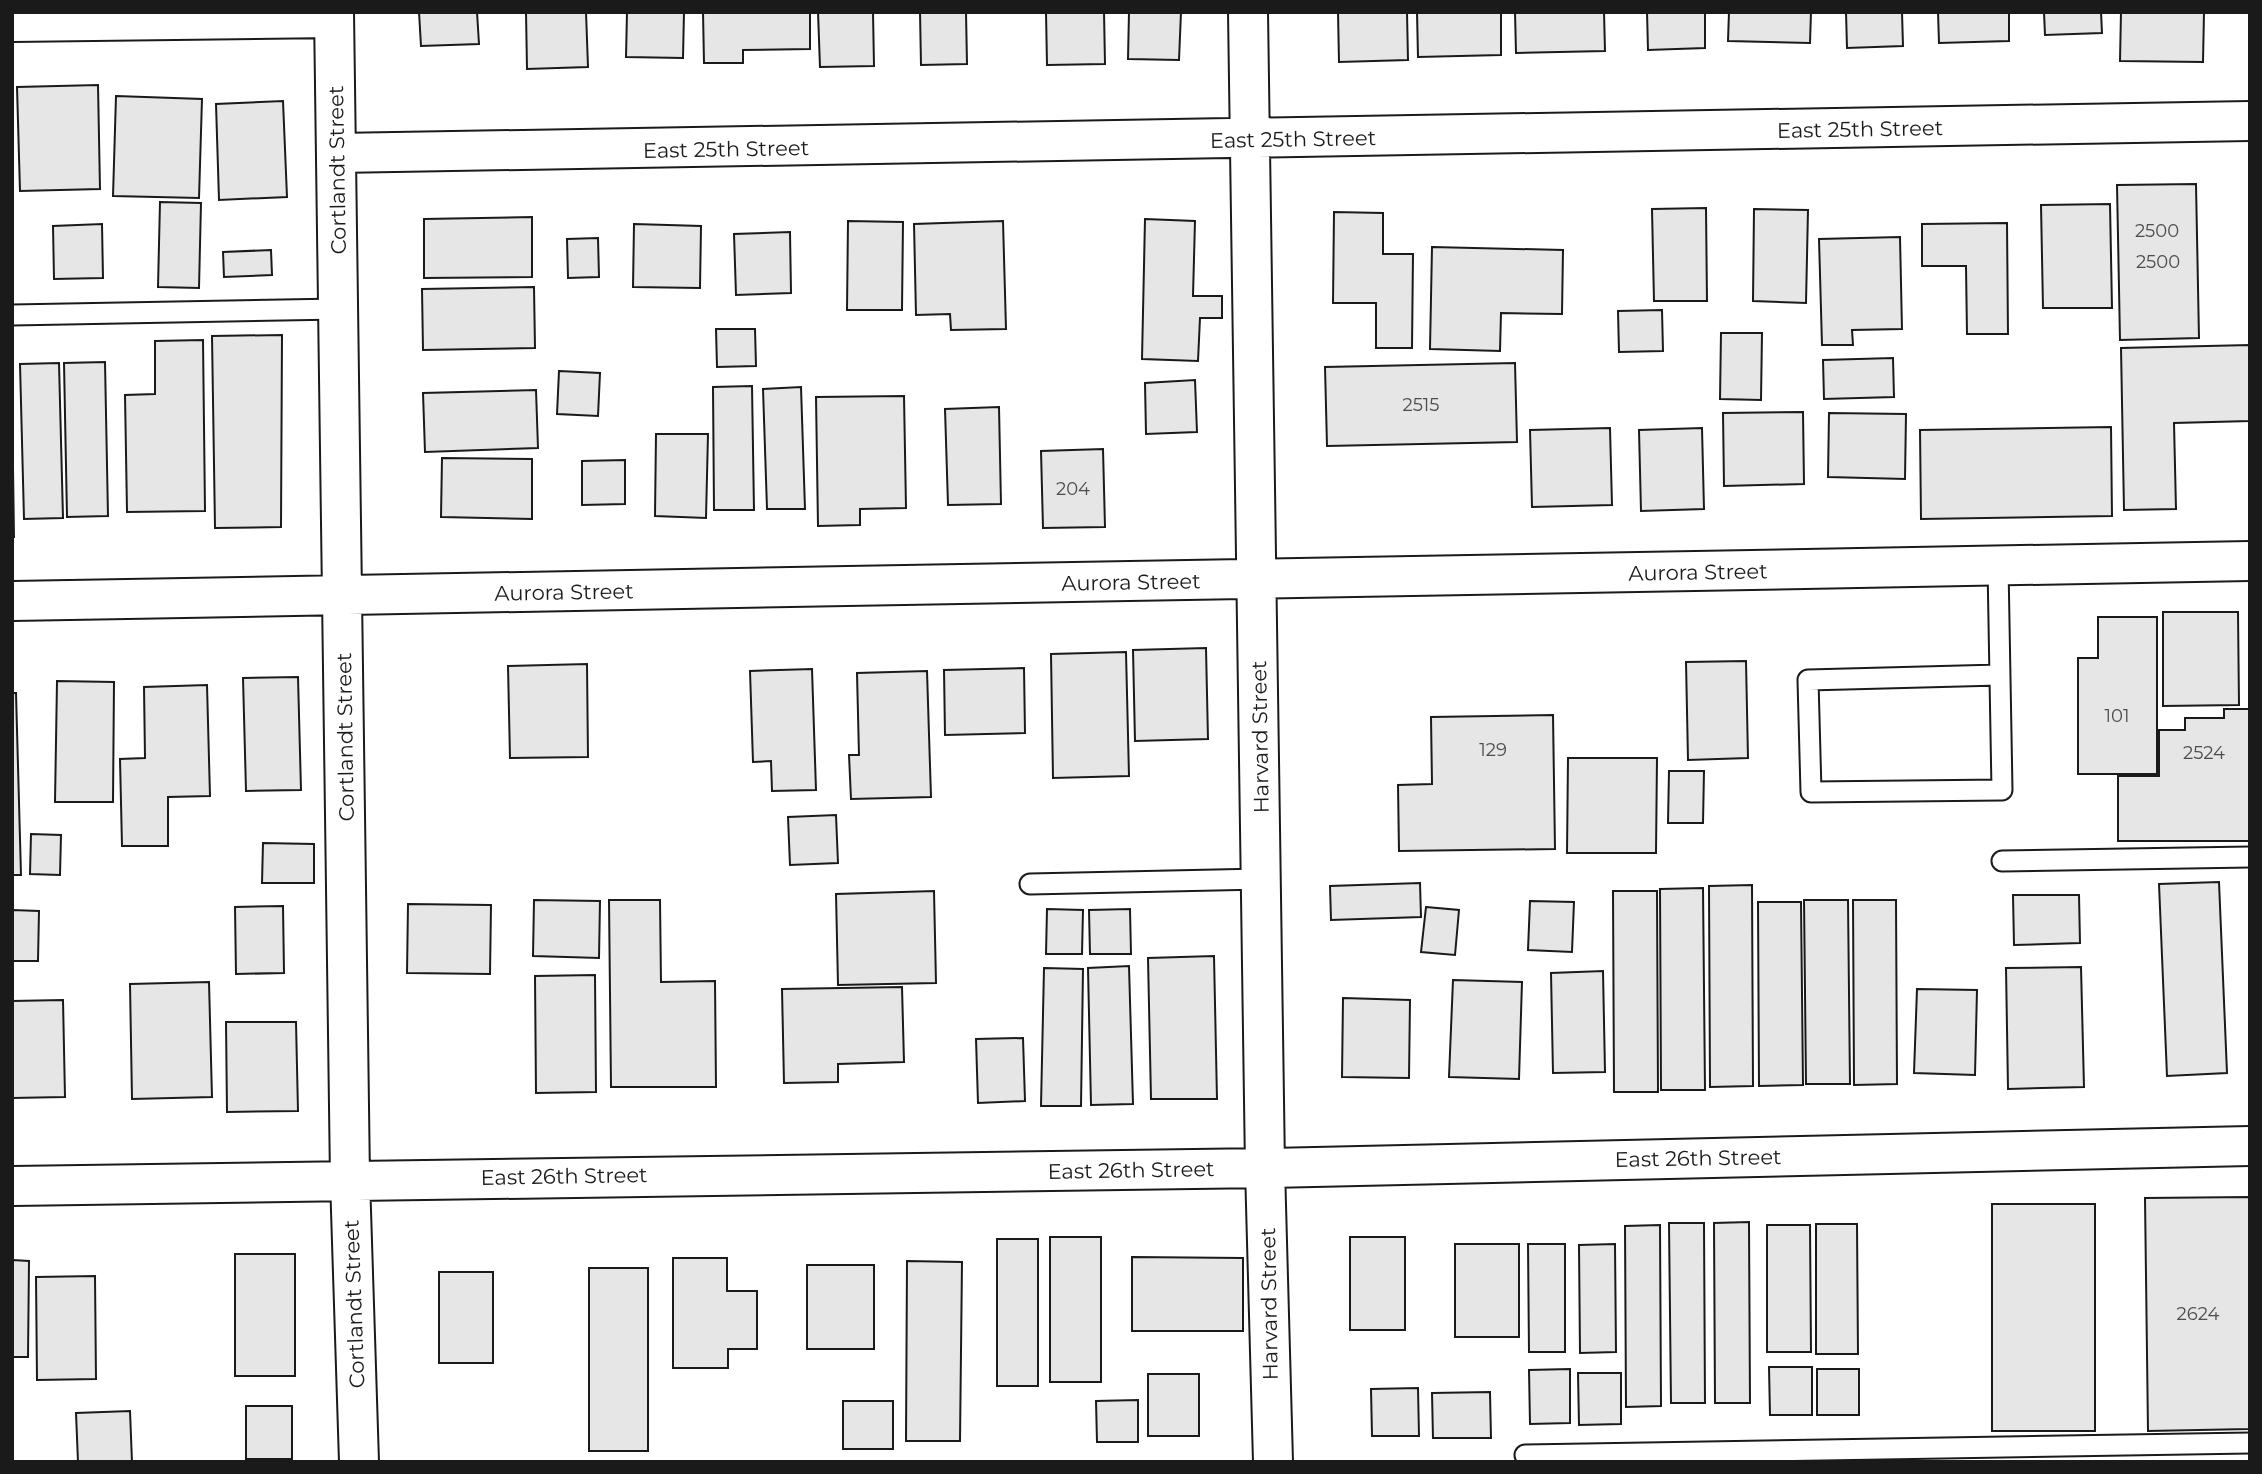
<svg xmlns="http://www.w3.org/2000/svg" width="2262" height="1474" font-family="Montserrat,sans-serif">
<rect width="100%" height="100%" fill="#fff"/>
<!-- building -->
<path fill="#e6e6e6" stroke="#1a1a1a" stroke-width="2" d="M 419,12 L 477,12 L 479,44 L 421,46 Z
M 526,12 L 586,12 L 588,67 L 527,69 Z
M 627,12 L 684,12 L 683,58 L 626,57 Z
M 703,12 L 810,12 L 810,49 L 743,50 L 743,63 L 704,63 Z
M 818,12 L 873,12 L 874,66 L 820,67 Z
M 920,12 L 966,12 L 967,64 L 921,65 Z
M 1046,12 L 1104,12 L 1105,64 L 1047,65 Z
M 1129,12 L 1181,12 L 1179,60 L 1128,59 Z
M 1338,12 L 1407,12 L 1408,60 L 1339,62 Z
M 1417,12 L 1501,12 L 1501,55 L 1418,57 Z
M 1515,12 L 1604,12 L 1605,51 L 1516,53 Z
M 1647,12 L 1705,12 L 1705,48 L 1648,50 Z
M 1729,12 L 1811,12 L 1810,43 L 1728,41 Z
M 1846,12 L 1902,12 L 1903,46 L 1847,48 Z
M 1938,12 L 2009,12 L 2009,41 L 1939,43 Z
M 2044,12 L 2101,12 L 2102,33 L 2045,35 Z
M 2121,12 L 2204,12 L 2203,62 L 2120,61 Z
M 98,85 L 100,189 L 20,191 L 17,87 Z
M 116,96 L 202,99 L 199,198 L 113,196 Z
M 283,101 L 287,197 L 219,200 L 216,104 Z
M 2196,184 L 2199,338 L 2120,340 L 2117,185 Z
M 160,202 L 201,203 L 199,288 L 158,287 Z
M 2110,204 L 2112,308 L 2043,308 L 2041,205 Z
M 1706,208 L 1707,301 L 1654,301 L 1652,209 Z
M 1754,209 L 1808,210 L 1806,303 L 1753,301 Z
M 1334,212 L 1383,213 L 1383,254 L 1413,254 L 1412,348 L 1376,348 L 1376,303 L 1333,303 Z
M 532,217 L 532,277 L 424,278 L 424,219 Z
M 1145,219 L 1195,221 L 1193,296 L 1222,296 L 1222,318 L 1200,318 L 1198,361 L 1142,359 Z
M 848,221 L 903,222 L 902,310 L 847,310 Z
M 1003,221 L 1006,329 L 951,330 L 950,314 L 916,315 L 914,224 Z
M 2007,223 L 2008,334 L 1967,334 L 1966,266 L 1922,266 L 1922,224 Z
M 102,224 L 103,278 L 54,279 L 53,226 Z
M 634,224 L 701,226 L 700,288 L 633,287 Z
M 790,232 L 791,293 L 736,295 L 734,234 Z
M 1900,237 L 1902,329 L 1852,330 L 1853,345 L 1822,345 L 1819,239 Z
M 598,238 L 599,277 L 568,278 L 567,239 Z
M 1432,247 L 1563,250 L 1562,314 L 1501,313 L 1500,351 L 1430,349 Z
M 271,250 L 272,275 L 224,277 L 223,252 Z
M 534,287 L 535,348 L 423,350 L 422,289 Z
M 1662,310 L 1663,351 L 1619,352 L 1618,311 Z
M 716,329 L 755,329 L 756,366 L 717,367 Z
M 1721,333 L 1762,333 L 1761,400 L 1720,399 Z
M 282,335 L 281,527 L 215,528 L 212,336 Z
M 203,340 L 205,511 L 127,512 L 125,395 L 155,394 L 155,341 Z
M 2250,345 L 2250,421 L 2174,423 L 2176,509 L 2124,510 L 2121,348 Z
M 1893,358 L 1894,397 L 1824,399 L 1823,360 Z
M 105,362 L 108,516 L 67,517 L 64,363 Z
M 59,363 L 63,518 L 24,519 L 20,364 Z
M 1515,363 L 1517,442 L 1327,446 L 1325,367 Z
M 559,371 L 600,373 L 598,416 L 557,414 Z
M 1195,380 L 1197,432 L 1146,434 L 1145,383 Z
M 752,386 L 754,510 L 714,510 L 713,387 Z
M 801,387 L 805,509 L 767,509 L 763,389 Z
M 536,390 L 538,448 L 425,452 L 423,393 Z
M 904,396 L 906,508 L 860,509 L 860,525 L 818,526 L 816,397 Z
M 12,399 L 14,537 L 12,537 Z
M 999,407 L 1001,504 L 948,505 L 945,409 Z
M 1803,412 L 1804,484 L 1724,486 L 1723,413 Z
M 1829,413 L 1906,414 L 1905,479 L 1828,477 Z
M 2111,427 L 2112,516 L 1921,519 L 1920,430 Z
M 1610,428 L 1612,505 L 1532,507 L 1530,430 Z
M 1702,428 L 1704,509 L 1641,511 L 1639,430 Z
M 656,434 L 708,434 L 706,518 L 655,516 Z
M 1103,449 L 1105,527 L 1043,528 L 1041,451 Z
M 442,458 L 532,459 L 532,519 L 441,517 Z
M 625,460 L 625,504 L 582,505 L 582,461 Z
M 2163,612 L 2238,612 L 2239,705 L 2163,706 Z
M 2098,617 L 2157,617 L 2157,774 L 2078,774 L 2078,658 L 2098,658 Z
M 1206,648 L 1208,739 L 1135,741 L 1133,650 Z
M 1126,652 L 1129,776 L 1053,778 L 1051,654 Z
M 1746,661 L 1748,758 L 1688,760 L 1686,662 Z
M 587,664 L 588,757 L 510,758 L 508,666 Z
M 1024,668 L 1025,733 L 945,735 L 944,670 Z
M 812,669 L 816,790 L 772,791 L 771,761 L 753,762 L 750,671 Z
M 927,671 L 931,797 L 851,799 L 849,755 L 859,755 L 857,673 Z
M 298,677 L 301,790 L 246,791 L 243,678 Z
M 57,681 L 114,682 L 113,802 L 55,802 Z
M 207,685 L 210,796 L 168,797 L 168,846 L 122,846 L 120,759 L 145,758 L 144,687 Z
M 12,693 L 16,693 L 21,875 L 12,875 Z
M 2224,709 L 2250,709 L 2250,841 L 2118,841 L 2118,776 L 2159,776 L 2159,730 L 2185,730 L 2185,718 L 2224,718 Z
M 1553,715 L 1555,849 L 1399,851 L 1398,785 L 1432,784 L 1431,717 Z
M 1568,758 L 1657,758 L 1656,853 L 1567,853 Z
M 1669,771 L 1704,771 L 1703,823 L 1668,823 Z
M 836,815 L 838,863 L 790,865 L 788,817 Z
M 31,834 L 61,835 L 60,875 L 30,874 Z
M 263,843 L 314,844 L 314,883 L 262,883 Z
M 2219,882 L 2227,1073 L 2167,1076 L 2159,884 Z
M 1420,883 L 1421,917 L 1331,920 L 1330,886 Z
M 1752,885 L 1753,1086 L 1710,1087 L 1709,886 Z
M 1703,888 L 1705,1090 L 1661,1090 L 1660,889 Z
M 934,891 L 936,983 L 838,985 L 836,894 Z
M 1613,891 L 1657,891 L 1658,1092 L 1614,1092 Z
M 2013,895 L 2079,895 L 2080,943 L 2014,945 Z
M 534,900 L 600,901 L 599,958 L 533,956 Z
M 609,900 L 660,900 L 661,982 L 715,981 L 716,1087 L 611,1087 Z
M 1804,900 L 1848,900 L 1850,1084 L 1806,1084 Z
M 1853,900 L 1896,900 L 1897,1084 L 1854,1085 Z
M 1530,901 L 1574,902 L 1572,952 L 1528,950 Z
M 1758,902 L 1801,902 L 1803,1085 L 1759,1086 Z
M 408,904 L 491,905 L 490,974 L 407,973 Z
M 283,906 L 284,973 L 236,974 L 235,907 Z
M 1426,907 L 1459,910 L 1455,955 L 1421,952 Z
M 1047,909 L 1083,910 L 1082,954 L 1046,954 Z
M 1130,909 L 1131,954 L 1090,954 L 1089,910 Z
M 12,910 L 39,911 L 38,961 L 12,961 Z
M 1214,956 L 1217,1099 L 1151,1099 L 1148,958 Z
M 1129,966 L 1133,1104 L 1091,1105 L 1088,968 Z
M 2081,967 L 2084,1087 L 2008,1089 L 2006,968 Z
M 1044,968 L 1083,969 L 1081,1106 L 1041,1106 Z
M 1603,971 L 1605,1072 L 1553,1073 L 1551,973 Z
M 595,975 L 596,1092 L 536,1093 L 535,976 Z
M 1453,980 L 1522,982 L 1519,1079 L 1449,1077 Z
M 209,982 L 212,1097 L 132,1099 L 130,984 Z
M 902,987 L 904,1062 L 838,1064 L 838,1082 L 784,1083 L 782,989 Z
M 1917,989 L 1977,990 L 1975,1075 L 1914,1073 Z
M 1343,998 L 1410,1000 L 1409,1078 L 1342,1077 Z
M 63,1000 L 65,1097 L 12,1098 L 12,1001 Z
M 226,1022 L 296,1022 L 298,1111 L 227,1112 Z
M 1023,1038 L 1025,1101 L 978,1103 L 976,1039 Z
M 2250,1197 L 2250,1429 L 2148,1431 L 2145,1198 Z
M 1992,1204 L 2095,1204 L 2095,1431 L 1992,1431 Z
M 1749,1222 L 1750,1403 L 1715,1403 L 1714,1223 Z
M 1669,1223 L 1704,1223 L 1705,1403 L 1671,1403 Z
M 1816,1224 L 1857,1224 L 1858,1354 L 1816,1354 Z
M 1660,1225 L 1661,1406 L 1626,1407 L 1625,1226 Z
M 1767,1225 L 1810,1225 L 1811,1352 L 1767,1352 Z
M 1050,1237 L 1101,1237 L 1101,1382 L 1050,1382 Z
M 1350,1237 L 1405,1237 L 1405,1330 L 1350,1330 Z
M 997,1239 L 1038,1239 L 1038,1386 L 997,1386 Z
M 1455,1244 L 1519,1244 L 1519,1337 L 1455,1337 Z
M 1528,1244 L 1565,1244 L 1565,1352 L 1529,1352 Z
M 1615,1244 L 1616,1352 L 1580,1353 L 1579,1245 Z
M 235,1254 L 295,1254 L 295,1376 L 235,1376 Z
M 1132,1257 L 1243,1258 L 1243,1331 L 1132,1331 Z
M 673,1258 L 727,1258 L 727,1291 L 757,1291 L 757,1349 L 728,1349 L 728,1368 L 673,1368 Z
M 12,1260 L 29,1261 L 28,1357 L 12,1357 Z
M 907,1261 L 962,1262 L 960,1441 L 906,1441 Z
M 807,1265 L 874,1265 L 874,1349 L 807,1349 Z
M 589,1268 L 648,1268 L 648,1451 L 589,1451 Z
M 439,1272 L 493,1272 L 493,1363 L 439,1363 Z
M 95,1276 L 96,1379 L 37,1380 L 36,1277 Z
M 1769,1367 L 1812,1367 L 1812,1415 L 1770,1415 Z
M 1570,1369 L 1570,1423 L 1530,1424 L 1529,1370 Z
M 1817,1369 L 1859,1369 L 1859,1415 L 1817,1415 Z
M 1578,1373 L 1621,1373 L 1621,1424 L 1579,1425 Z
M 1148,1374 L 1199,1374 L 1199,1436 L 1148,1436 Z
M 1418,1388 L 1419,1436 L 1372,1436 L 1371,1389 Z
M 1490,1392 L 1491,1438 L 1433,1438 L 1432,1393 Z
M 1138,1400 L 1138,1442 L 1097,1442 L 1096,1401 Z
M 843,1401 L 893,1401 L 893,1449 L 843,1449 Z
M 246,1406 L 292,1406 L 292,1459 L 246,1459 Z
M 130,1411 L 132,1462 L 78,1462 L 76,1413 Z"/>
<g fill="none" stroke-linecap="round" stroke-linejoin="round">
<defs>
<path id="lane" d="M 12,315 L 339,309
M 1998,566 L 2002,790 L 1811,792 L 1808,680 L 1999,675
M 2002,861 L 2250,857
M 1030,884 L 1262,879
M 1525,1455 L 2250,1443"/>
<path id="street" d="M 334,12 L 350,1179 L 359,1462
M 1248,12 L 1265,1168 L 1273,1462
M 12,22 L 334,18
M 337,153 L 2250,121
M 12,601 L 2250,561
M 12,1186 L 1265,1168 L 2250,1146"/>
</defs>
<!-- lane casing -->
<use href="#lane" stroke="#1a1a1a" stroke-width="23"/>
<!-- street casing -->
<use href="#street" stroke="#1a1a1a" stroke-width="42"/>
<!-- lane -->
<use href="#lane" stroke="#fff" stroke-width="19"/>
<!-- street -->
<use href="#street" stroke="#fff" stroke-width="38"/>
</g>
<g text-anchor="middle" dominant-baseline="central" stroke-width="5" stroke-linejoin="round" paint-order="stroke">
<!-- number labels -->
<g font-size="18" fill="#4d4d4d">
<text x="2157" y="231">2500</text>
<text x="2158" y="262">2500</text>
<text x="1421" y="405">2515</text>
<text x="1073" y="489">204</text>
<text x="2117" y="716">101</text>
<text x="1493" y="750">129</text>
<text x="2204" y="753">2524</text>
<text x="2198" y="1314">2624</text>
</g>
<!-- street labels -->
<g font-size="21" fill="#1a1a1a" stroke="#fff">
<text transform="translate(1860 129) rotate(-1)">East 25th Street</text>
<text transform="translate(1293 139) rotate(-1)">East 25th Street</text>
<text transform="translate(726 149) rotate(-1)">East 25th Street</text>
<text transform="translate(337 170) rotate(-91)">Cortlandt Street</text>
<text transform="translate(1698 572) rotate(-1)">Aurora Street</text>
<text transform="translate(1131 582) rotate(-1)">Aurora Street</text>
<text transform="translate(564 592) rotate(-1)">Aurora Street</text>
<text transform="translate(345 737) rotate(-91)">Cortlandt Street</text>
<text transform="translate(1260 737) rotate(-91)">Harvard Street</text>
<text transform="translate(1698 1158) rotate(-1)">East 26th Street</text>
<text transform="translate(1131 1170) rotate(-1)">East 26th Street</text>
<text transform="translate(564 1176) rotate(-1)">East 26th Street</text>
<text transform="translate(354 1304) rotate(-92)">Cortlandt Street</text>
<text transform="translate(1269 1304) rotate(-91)">Harvard Street</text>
</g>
</g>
<!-- border -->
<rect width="2262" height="1474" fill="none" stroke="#1a1a1a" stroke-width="28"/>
</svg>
